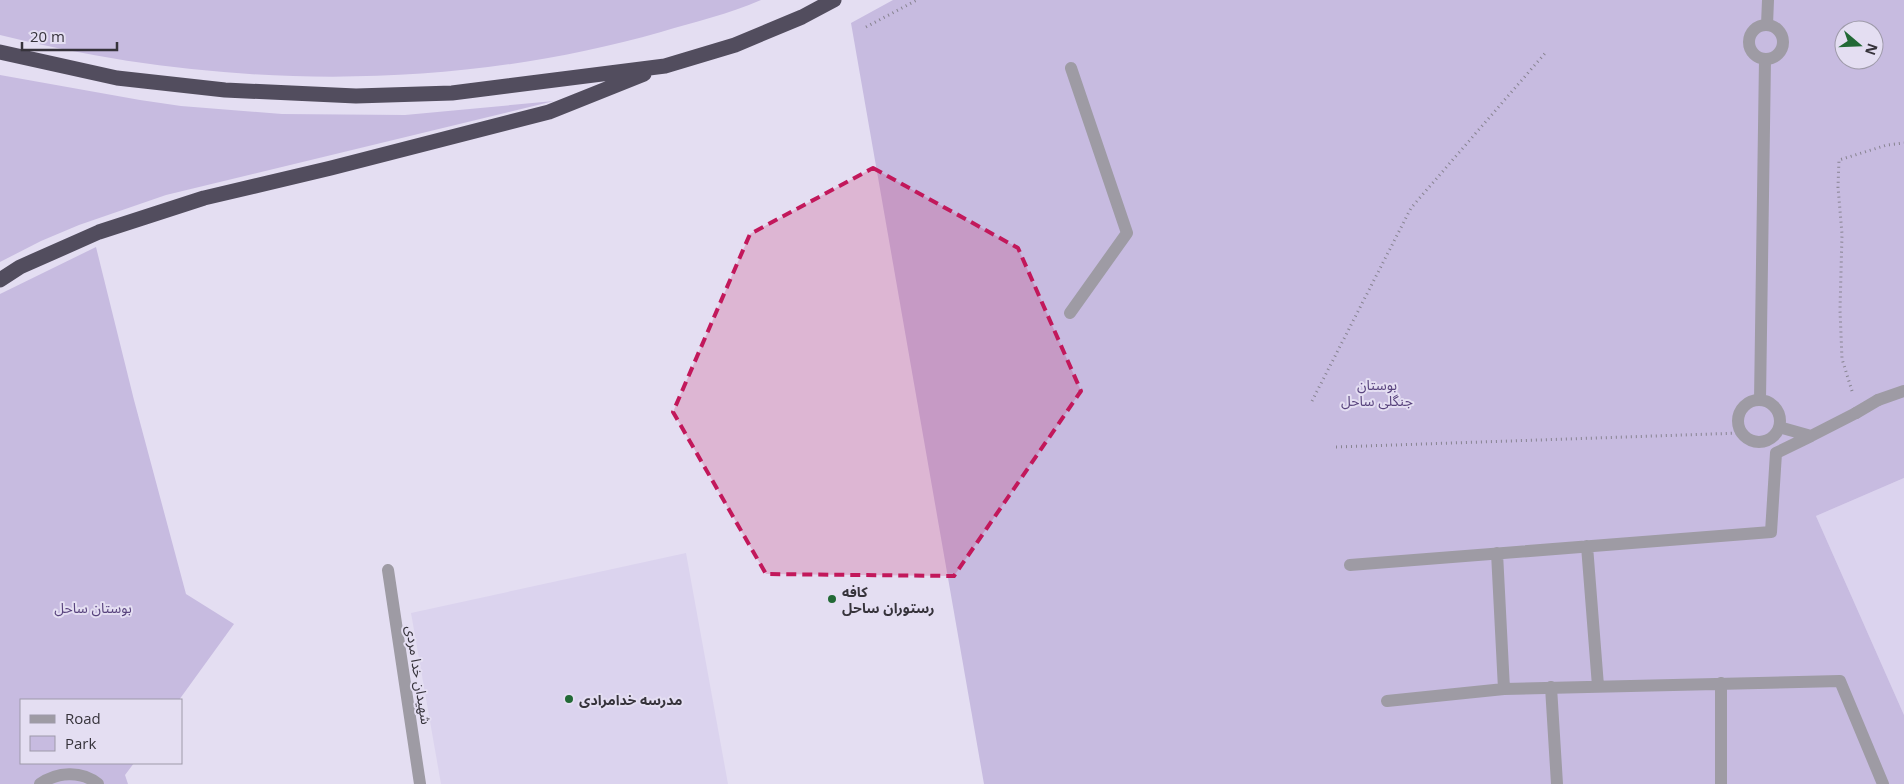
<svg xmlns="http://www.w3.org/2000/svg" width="1904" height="784" font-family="'Open Sans','Noto Sans Arabic',sans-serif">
<rect width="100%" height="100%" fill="#e4def2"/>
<!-- built -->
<path fill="#dbd3ee" d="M 1904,478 L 1904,715 L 1816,516 Z
M 686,553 L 728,784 L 441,784 L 411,613 Z"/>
<!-- green -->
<path fill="#c7bbe0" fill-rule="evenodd" d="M 0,0 L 761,0 C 729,14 694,22 661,32 C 447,93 216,89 0,35 Z
M 893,0 L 1904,0 L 1904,478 L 1816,516 L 1904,715 L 1904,784 L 984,784 L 851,23 ZM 1844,30 L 1874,30 L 1874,60 L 1844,60 Z
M 0,75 L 140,100 L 181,106 L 282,114 L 405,115 L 554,101 L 166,195 L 79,225 L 41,241 L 0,262 Z
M 96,247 L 134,400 L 186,594 L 234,624 L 179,700 L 21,700 L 21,763 L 134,763 L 125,775 L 128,784 L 0,784 L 0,294 Z"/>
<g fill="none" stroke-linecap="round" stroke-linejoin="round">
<!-- path -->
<path stroke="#878390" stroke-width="3" stroke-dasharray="1 4" stroke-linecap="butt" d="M 866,27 L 917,0
M 1852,391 L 1842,359 L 1840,310 L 1842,234 L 1838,187 L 1839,160 L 1887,145 L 1904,143
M 1312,401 L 1411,208 L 1547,51
M 1336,447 L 1741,433"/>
<!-- street -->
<path stroke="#9e9ba4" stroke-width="12" d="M 1767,25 L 1768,0
M1749 42a17 17 0 1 1 34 0a17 17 0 1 1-34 0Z
M 1070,313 L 1127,233 L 1071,68
M1738 421a21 21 0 1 1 42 0a21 21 0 1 1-42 0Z
M 1760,400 L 1765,59
M 1878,400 L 1904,391
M 1779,427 L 1811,436 L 1856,413
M 1587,546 L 1598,686
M 1497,553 L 1504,689
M 1350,565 L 1771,532 L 1776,453 L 1811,436
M 388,570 L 420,784
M 1721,683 L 1721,784
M 1551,687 L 1557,784
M 1387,701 L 1504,689 L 1840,681 L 1883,784
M 40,784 C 57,772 81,770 98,784"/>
<!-- highway -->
<path stroke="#524d5e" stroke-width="15" d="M 0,52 L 117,78 L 225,90 L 356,96 L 452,93 L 665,66 L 735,45 L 802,17 L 834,0
M 0,280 L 20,267 L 99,232 L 204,198 L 331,168 L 549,112 L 644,74"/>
<!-- street-bridge -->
<path stroke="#9e9ba4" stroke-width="12" d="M 1856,413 L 1878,400"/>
</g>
<!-- marked area -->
<path fill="#c2185b" fill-opacity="0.2" stroke="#c2185b" stroke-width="4" stroke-dasharray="10 6" stroke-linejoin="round" d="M 873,168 L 1018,248 L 1081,391 L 954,576 L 766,574 L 673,412 L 750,234 Z"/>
<!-- markers -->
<g fill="#226936" stroke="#e4def2" stroke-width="2">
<circle cx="832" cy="599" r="5"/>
<circle cx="569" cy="699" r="5"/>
</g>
<g text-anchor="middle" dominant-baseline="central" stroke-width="4" stroke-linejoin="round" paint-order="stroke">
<!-- park labels -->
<g font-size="14" fill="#59447e" stroke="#e4def2">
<text x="1377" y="384">بوستان<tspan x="1377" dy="16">جنگلی ساحل</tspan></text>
<text x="93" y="607">بوستان ساحل</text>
</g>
<!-- poi labels -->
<g font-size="14" font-weight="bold" fill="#36333b" stroke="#e4def2" text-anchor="start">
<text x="842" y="591">کافه<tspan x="842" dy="16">رستوران ساحل</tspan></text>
<text x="579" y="699">مدرسه خدامرادی</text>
</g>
<!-- street labels -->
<g font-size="14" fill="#36333b" stroke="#e4def2">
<text transform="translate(419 675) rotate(81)">شهیدان خدا مردی</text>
</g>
</g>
<!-- legend -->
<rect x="20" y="699" width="162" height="65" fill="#e4def2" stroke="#9e9aa9"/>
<rect x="30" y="715" width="25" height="8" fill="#9e9ba4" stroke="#9e9aa9"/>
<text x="65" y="724" font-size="15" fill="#36333b">Road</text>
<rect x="30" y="736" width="25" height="15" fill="#c7bbe0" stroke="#9e9aa9"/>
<text x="65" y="749" font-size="15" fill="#36333b">Park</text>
<!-- north arrow -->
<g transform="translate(1859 45) rotate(109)"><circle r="24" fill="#e4def2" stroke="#9e9aa9"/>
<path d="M0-4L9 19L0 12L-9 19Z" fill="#226936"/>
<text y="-8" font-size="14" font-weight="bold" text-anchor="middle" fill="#36333b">N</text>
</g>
<!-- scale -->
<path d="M22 42v8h95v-8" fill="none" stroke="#36333b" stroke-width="2.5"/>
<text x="30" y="42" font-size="15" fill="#36333b" stroke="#e4def2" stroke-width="4" paint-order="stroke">20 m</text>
</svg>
